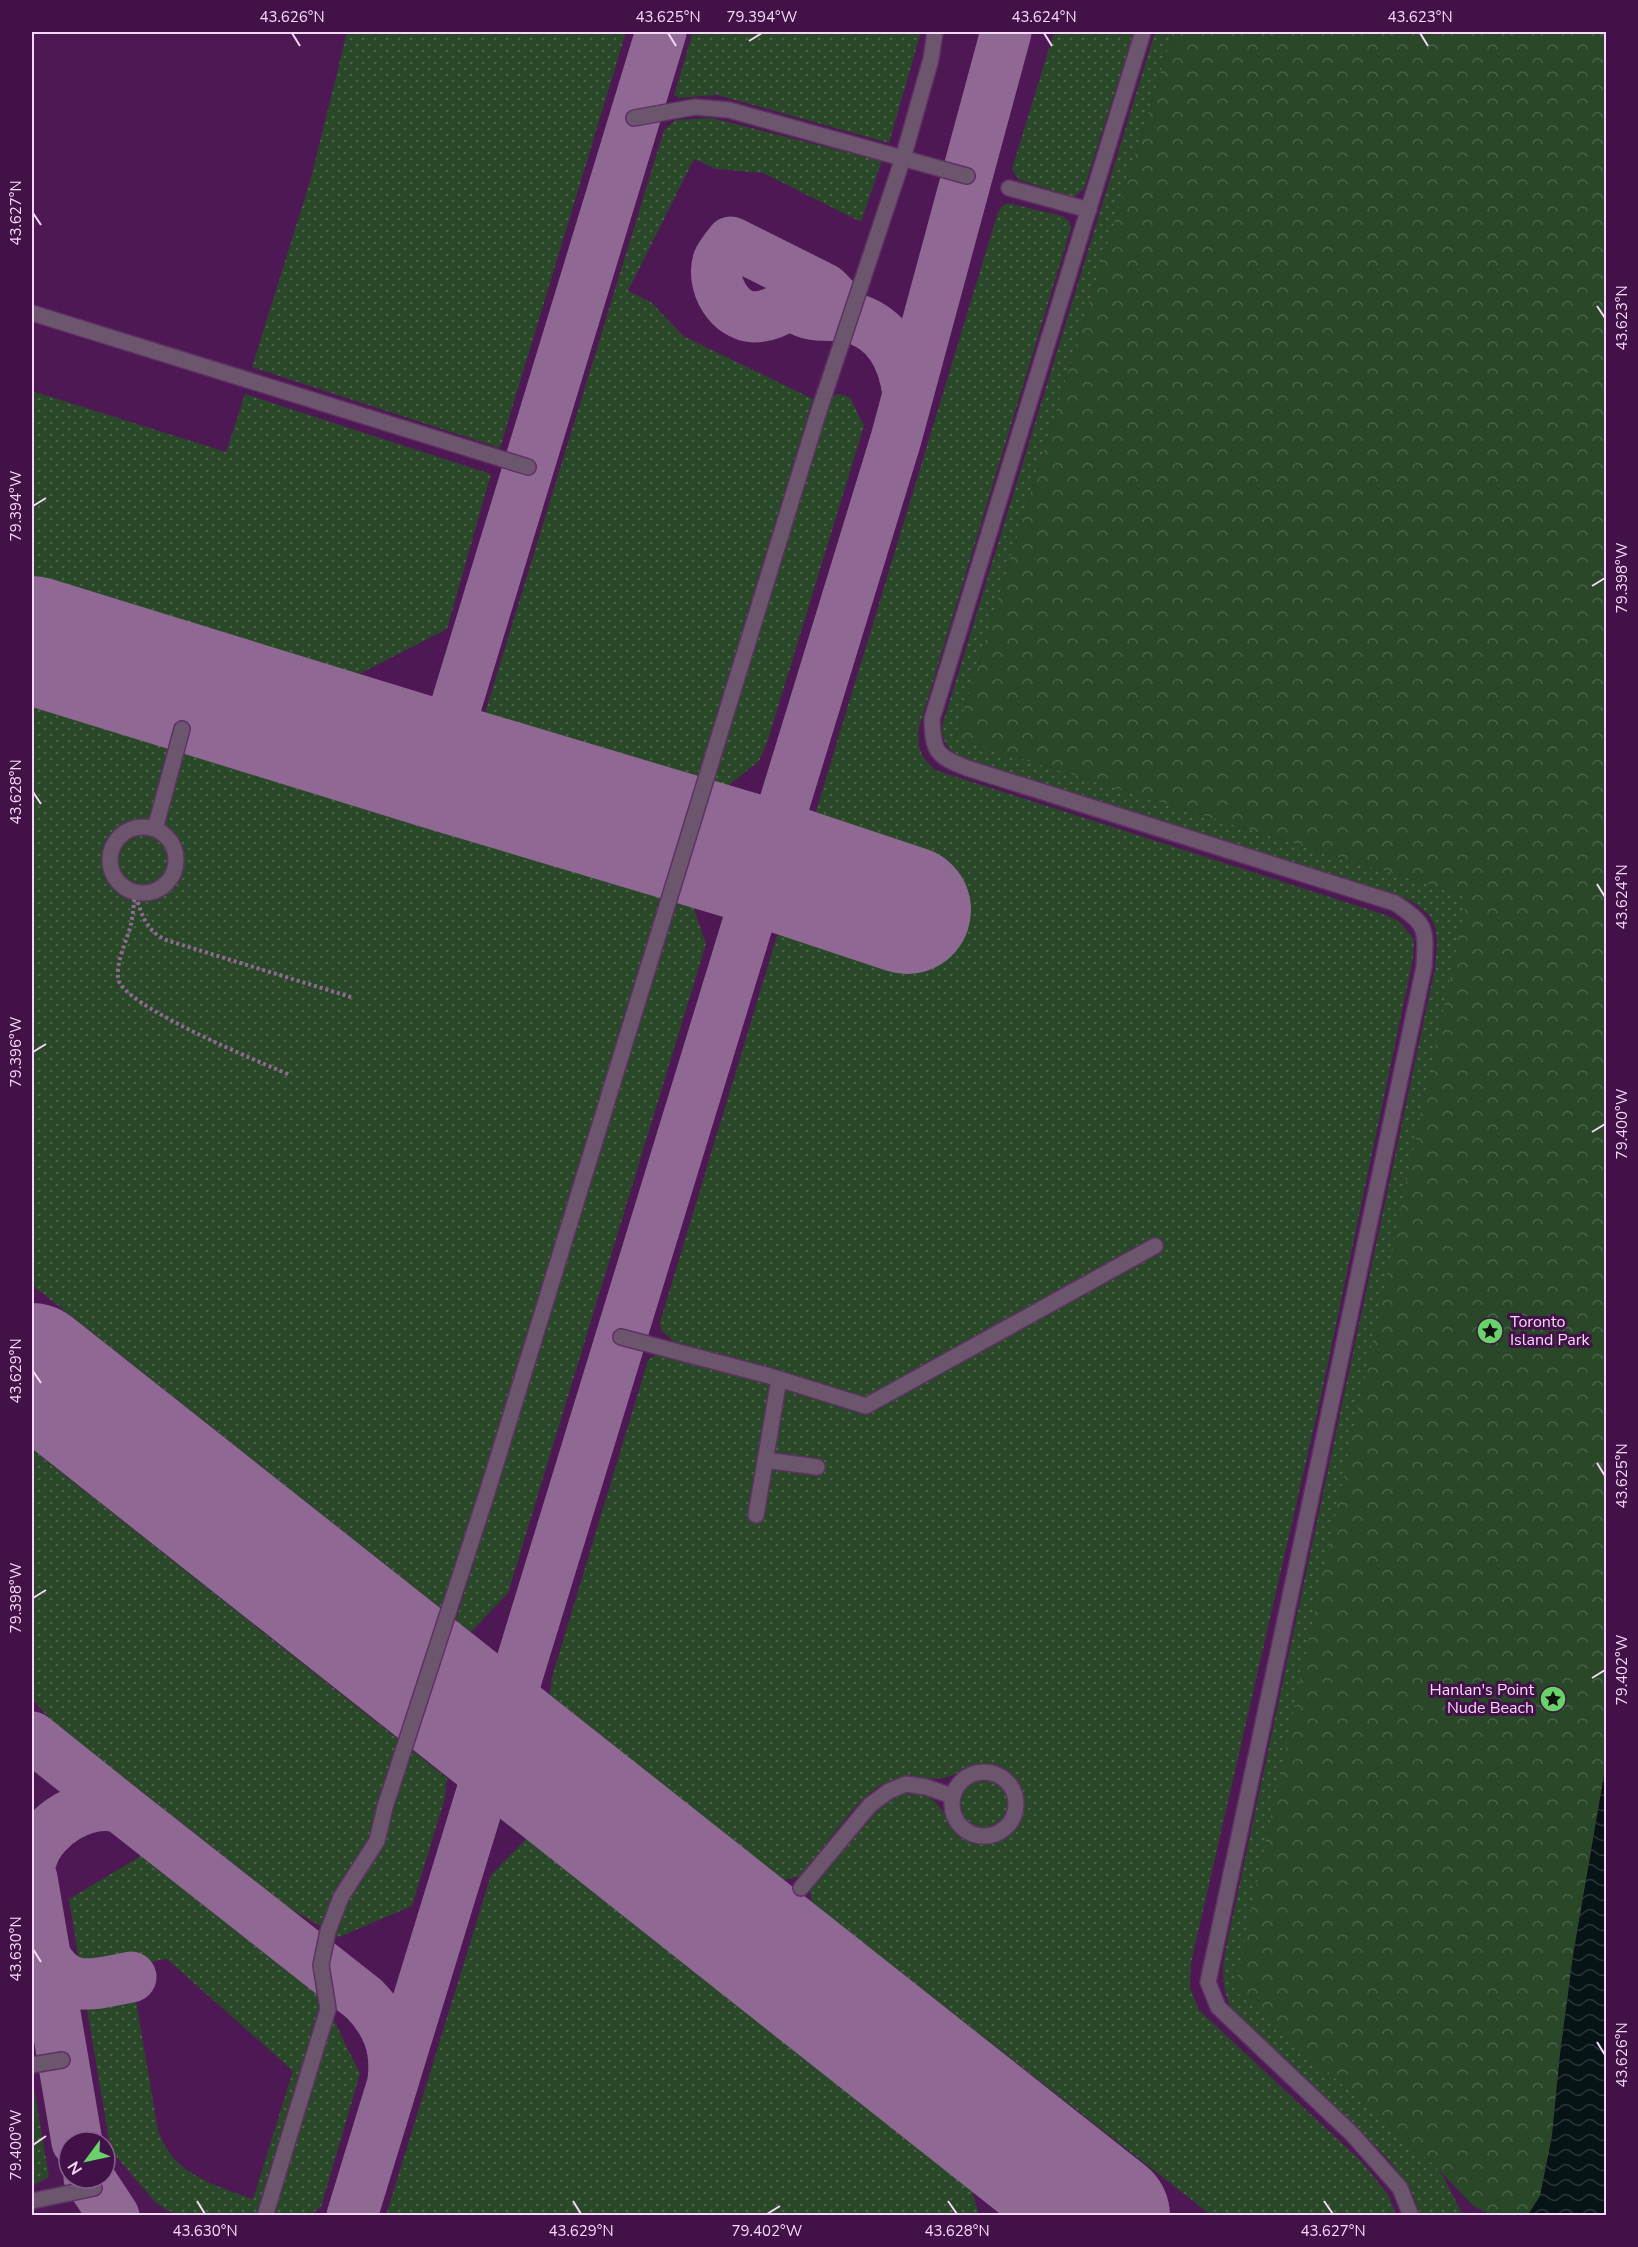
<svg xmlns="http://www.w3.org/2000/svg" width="1638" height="2247" font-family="'Nunito Sans',sans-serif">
<defs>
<pattern id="grass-dots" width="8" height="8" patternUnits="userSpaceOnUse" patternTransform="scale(1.5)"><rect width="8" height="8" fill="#294828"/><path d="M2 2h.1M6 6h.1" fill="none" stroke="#496248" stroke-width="1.8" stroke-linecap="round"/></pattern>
<pattern id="park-crowns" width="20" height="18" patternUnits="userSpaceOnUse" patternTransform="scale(1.5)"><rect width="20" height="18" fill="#294828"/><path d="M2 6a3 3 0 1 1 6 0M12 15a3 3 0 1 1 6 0" fill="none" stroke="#496248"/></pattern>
<pattern id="water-waves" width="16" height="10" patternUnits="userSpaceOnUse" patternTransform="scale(1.5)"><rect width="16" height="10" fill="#061415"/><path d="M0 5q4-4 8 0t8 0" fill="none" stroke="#2b3538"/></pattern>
</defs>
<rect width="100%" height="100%" fill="#421147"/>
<!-- built -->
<path fill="#4e1854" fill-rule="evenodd" d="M 32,32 L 1173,32 L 955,738 L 1321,852 L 1422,882 L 1467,898 L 1436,2167 L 1473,2206 L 1491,2215 L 32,2216 ZM 69,2142 L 105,2142 L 105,2178 L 69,2178 Z"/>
<!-- grass -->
<path fill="url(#grass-dots)" d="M 347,32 L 626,32 L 500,448 L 252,367 L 311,178 Z
M 693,32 L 921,32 L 889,143 L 717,95 L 679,98 L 674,95 Z
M 1054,32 L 1134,32 L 1084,189 L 1074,197 L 1019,180 L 1012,169 Z
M 1155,32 L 1173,32 L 955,738 L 1321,852 L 1422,882 L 1467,898 L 1587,465 L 1436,2167 L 1443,2176 L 1463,2215 L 1420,2215 C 1410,2170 1352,2124 1319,2093 C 1290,2065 1261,2038 1232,2010 C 1223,1991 1222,1978 1224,1957 L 1435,968 C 1438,932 1442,919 1407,899 L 959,757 C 947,747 942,742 942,726 Z
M 712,118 L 882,161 L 861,222 L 763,173 L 716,169 L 694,159 L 628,291 L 651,302 L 683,336 L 813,399 L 695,786 L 685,793 L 480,729 L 664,130 L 676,120 Z
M 1008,203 L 1062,216 L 1069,221 L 1071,228 L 919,728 C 917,749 920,755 935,770 L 1383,914 L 1399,921 L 1414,939 L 1413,959 L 1320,1401 L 1191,1963 L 1190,1988 L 1199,2010 L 1362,2162 L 1389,2196 L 1396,2215 L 1211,2215 L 812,1903 L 810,1892 L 813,1885 C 835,1857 867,1807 899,1793 C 904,1791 912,1792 917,1793 C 952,1800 945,1842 981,1844 C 1027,1846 1039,1783 996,1767 C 977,1760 962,1774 944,1778 C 927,1781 907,1774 890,1781 C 861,1791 835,1834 815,1858 C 811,1863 806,1873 801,1876 C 797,1878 788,1879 783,1880 L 550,1695 L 552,1677 L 648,1360 L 656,1355 L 670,1354 L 672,1340 L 661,1330 L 660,1322 L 782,919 L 786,916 L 899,951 L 925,868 L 809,834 L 998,212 L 1002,206 Z
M 32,391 L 226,452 L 245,394 L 491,474 L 447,629 L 332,688 L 32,596 Z
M 838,394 L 850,397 L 864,426 L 767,743 L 759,761 L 719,793 L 708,797 L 831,397 Z
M 32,684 L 656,873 L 665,883 L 444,1611 L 32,1285 Z
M 685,883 L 706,944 L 508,1593 L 471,1632 L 456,1620 L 681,884 Z
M 32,1449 L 398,1739 L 370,1837 L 330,1903 L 322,1927 L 291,1909 L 52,1721 L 32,1699 Z
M 411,1749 L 447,1778 L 445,1798 L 412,1906 L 339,1937 L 336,1936 L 342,1911 L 384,1845 Z
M960 1804a24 24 0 1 1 48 0a24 24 0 1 1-48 0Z
M 528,1837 L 972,2191 L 979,2215 L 386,2215 L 491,1875 Z
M 141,1856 L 319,1996 L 321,2001 L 258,2215 L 182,2215 L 166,2210 L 155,2202 L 115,2155 L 109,2140 L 85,1997 L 120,1990 L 136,2001 L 158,2130 C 172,2174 214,2185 253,2199 L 293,2071 L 167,1959 L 94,1972 L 79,1961 L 69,1899 Z
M 333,2018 L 360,2074 L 321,2207 L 311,2215 L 273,2216 Z
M 32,2086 L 34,2088 L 49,2177 L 32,2186 Z"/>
<!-- park -->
<path fill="url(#park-crowns)" d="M 1173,32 L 1606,32 L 1606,1764 L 1573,1956 L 1560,2055 L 1552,2136 L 1540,2196 L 1528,2215 L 1491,2215 L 1473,2206 L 1436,2167 L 1234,1990 L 1467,898 L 1422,882 L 1321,852 L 955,738 Z"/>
<!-- water -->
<path fill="url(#water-waves)" d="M 1606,1764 L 1606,2215 L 1528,2215 L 1540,2196 L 1552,2136 L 1560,2055 L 1573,1956 Z"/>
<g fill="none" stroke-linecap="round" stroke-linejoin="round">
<!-- taxiway -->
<path stroke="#906894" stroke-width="51" d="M 854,319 L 825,289 L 731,242 C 726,248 721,254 718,261 C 711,285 729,316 754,317 C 768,317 779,311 789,304 C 796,308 804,313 811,314 C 823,317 836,314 849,317 C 888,327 903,357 908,394
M 438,765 L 661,32
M 32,1737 L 121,1808
M 32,1858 C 42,1825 87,1797 121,1808 L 364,1999 C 387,2022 397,2048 393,2080
M 32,1878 L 77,2142
M 45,1956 C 67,1995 94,1984 131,1977
M 89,2178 L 114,2216
M 1069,2186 L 1094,2216
M 352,2216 L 896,439 L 1006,32"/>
<!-- runway -->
<path stroke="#906894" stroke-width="128" d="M 32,640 L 438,765 L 766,863 L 907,910
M 32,1367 L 1106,2216"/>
<defs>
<path id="minor" d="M 1143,32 L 932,719 C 933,752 936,756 967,768 L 1395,903 C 1428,925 1426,929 1424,967 L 1208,1982 L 1218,2007 L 1352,2134 L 1400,2188 L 1411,2216
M 634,118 L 695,107 L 729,110 L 967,176
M 1009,188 L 1089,210
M 32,313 L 528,467
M110 860a33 33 0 1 1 66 0a33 33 0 1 1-66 0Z
M 155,829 L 182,729
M 621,1337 L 766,1375 L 866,1406 L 1155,1246
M 765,1460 L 817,1467
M 756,1515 L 779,1379
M952 1804a32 32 0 1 1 64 0a32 32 0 1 1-64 0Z
M 801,1888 L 870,1805 L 889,1791 L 906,1784 L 926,1787 L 952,1796
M 32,2065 L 62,2060
M 32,2201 L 94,2188
M 265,2216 L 328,2009 L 321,1965 L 328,1931 L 341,1897 L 377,1841 L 385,1807 L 487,1493 L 817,417 L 903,158 L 931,59 L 935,32"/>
</defs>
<!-- minor casing -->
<use href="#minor" stroke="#5f3163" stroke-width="18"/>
<!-- path -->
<path stroke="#916995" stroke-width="4" stroke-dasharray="3 3" stroke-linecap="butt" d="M 135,893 C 134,903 133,914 131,924 C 127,941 116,961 118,978 C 120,1005 262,1063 290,1075
M 136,896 C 142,916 146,930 166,940 L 354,998"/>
<!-- minor -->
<use href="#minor" stroke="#6c566e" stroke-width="15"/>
</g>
<!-- ticks -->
<path fill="none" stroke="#f5d8f7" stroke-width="2" d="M 292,33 L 300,46M 668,33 L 676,46M 1044,33 L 1052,46M 1420,33 L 1428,46M 749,41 L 762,33M 33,213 L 41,225M 1597,306 L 1605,318M 33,506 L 46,498M 1592,586 L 1605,578M 33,792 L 41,804M 1597,884 L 1605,897M 33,1052 L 46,1044M 1592,1132 L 1605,1124M 33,1371 L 41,1383M 1597,1463 L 1605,1476M 33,1598 L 46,1590M 1592,1678 L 1605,1670M 33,1949 L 41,1962M 1597,2042 L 1605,2055M 33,2145 L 46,2136M 197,2201 L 205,2214M 573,2201 L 581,2214M 948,2201 L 957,2214M 1324,2201 L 1333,2214M 767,2214 L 780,2206"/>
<!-- icons -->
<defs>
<symbol id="sight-disc" viewBox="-11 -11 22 22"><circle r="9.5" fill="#66d466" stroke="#421147"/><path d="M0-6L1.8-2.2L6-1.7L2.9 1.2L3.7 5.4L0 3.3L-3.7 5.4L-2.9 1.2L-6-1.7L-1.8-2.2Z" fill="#111"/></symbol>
</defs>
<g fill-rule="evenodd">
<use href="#sight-disc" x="1475" y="1316" width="30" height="30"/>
<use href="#sight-disc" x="1538" y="1684" width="30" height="30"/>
</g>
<g text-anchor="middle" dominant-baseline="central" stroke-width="6" stroke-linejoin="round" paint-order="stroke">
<!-- poi labels -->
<g font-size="16" fill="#f5d8f7" stroke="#421147" text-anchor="start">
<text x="1510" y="1322">Toronto<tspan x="1510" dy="18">Island Park</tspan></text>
<text x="1534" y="1690" text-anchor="end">Hanlan's Point<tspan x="1534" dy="18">Nude Beach</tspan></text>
</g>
</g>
<!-- border -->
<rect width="1638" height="2247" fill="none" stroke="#421147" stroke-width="66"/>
<!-- north arrow -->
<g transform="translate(87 2160) rotate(237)"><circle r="28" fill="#421147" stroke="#8a618d" stroke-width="1.5"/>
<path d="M0-4.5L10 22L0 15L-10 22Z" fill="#66d466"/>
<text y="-9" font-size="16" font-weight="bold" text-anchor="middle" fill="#f5d8f7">N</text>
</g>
<rect x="33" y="33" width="1572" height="2181" fill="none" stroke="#f5d8f7" stroke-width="2"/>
<g font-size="15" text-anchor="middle" fill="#f5d8f7">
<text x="292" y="22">43.626°N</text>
<text x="668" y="22">43.625°N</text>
<text x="762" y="22">79.394°W</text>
<text x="1044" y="22">43.624°N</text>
<text x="1420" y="22">43.623°N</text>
<text transform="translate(16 213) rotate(-90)" y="5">43.627°N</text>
<text transform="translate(1622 318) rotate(-90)" y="5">43.623°N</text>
<text transform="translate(16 506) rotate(-90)" y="5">79.394°W</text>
<text transform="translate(1622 578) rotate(-90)" y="5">79.398°W</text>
<text transform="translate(16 792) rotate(-90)" y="5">43.628°N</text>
<text transform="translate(1622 897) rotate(-90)" y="5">43.624°N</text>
<text transform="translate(16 1052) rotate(-90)" y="5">79.396°W</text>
<text transform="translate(1622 1124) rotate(-90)" y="5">79.400°W</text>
<text transform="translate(16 1371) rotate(-90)" y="5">43.629°N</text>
<text transform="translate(1622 1476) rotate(-90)" y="5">43.625°N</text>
<text transform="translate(16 1598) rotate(-90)" y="5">79.398°W</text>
<text transform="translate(1622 1670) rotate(-90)" y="5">79.402°W</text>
<text transform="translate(16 1949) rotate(-90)" y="5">43.630°N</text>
<text transform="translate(1622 2055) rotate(-90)" y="5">43.626°N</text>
<text transform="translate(16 2145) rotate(-90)" y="5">79.400°W</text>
<text x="205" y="2236">43.630°N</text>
<text x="581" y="2236">43.629°N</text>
<text x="767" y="2236">79.402°W</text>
<text x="957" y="2236">43.628°N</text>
<text x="1333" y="2236">43.627°N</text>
</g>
</svg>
